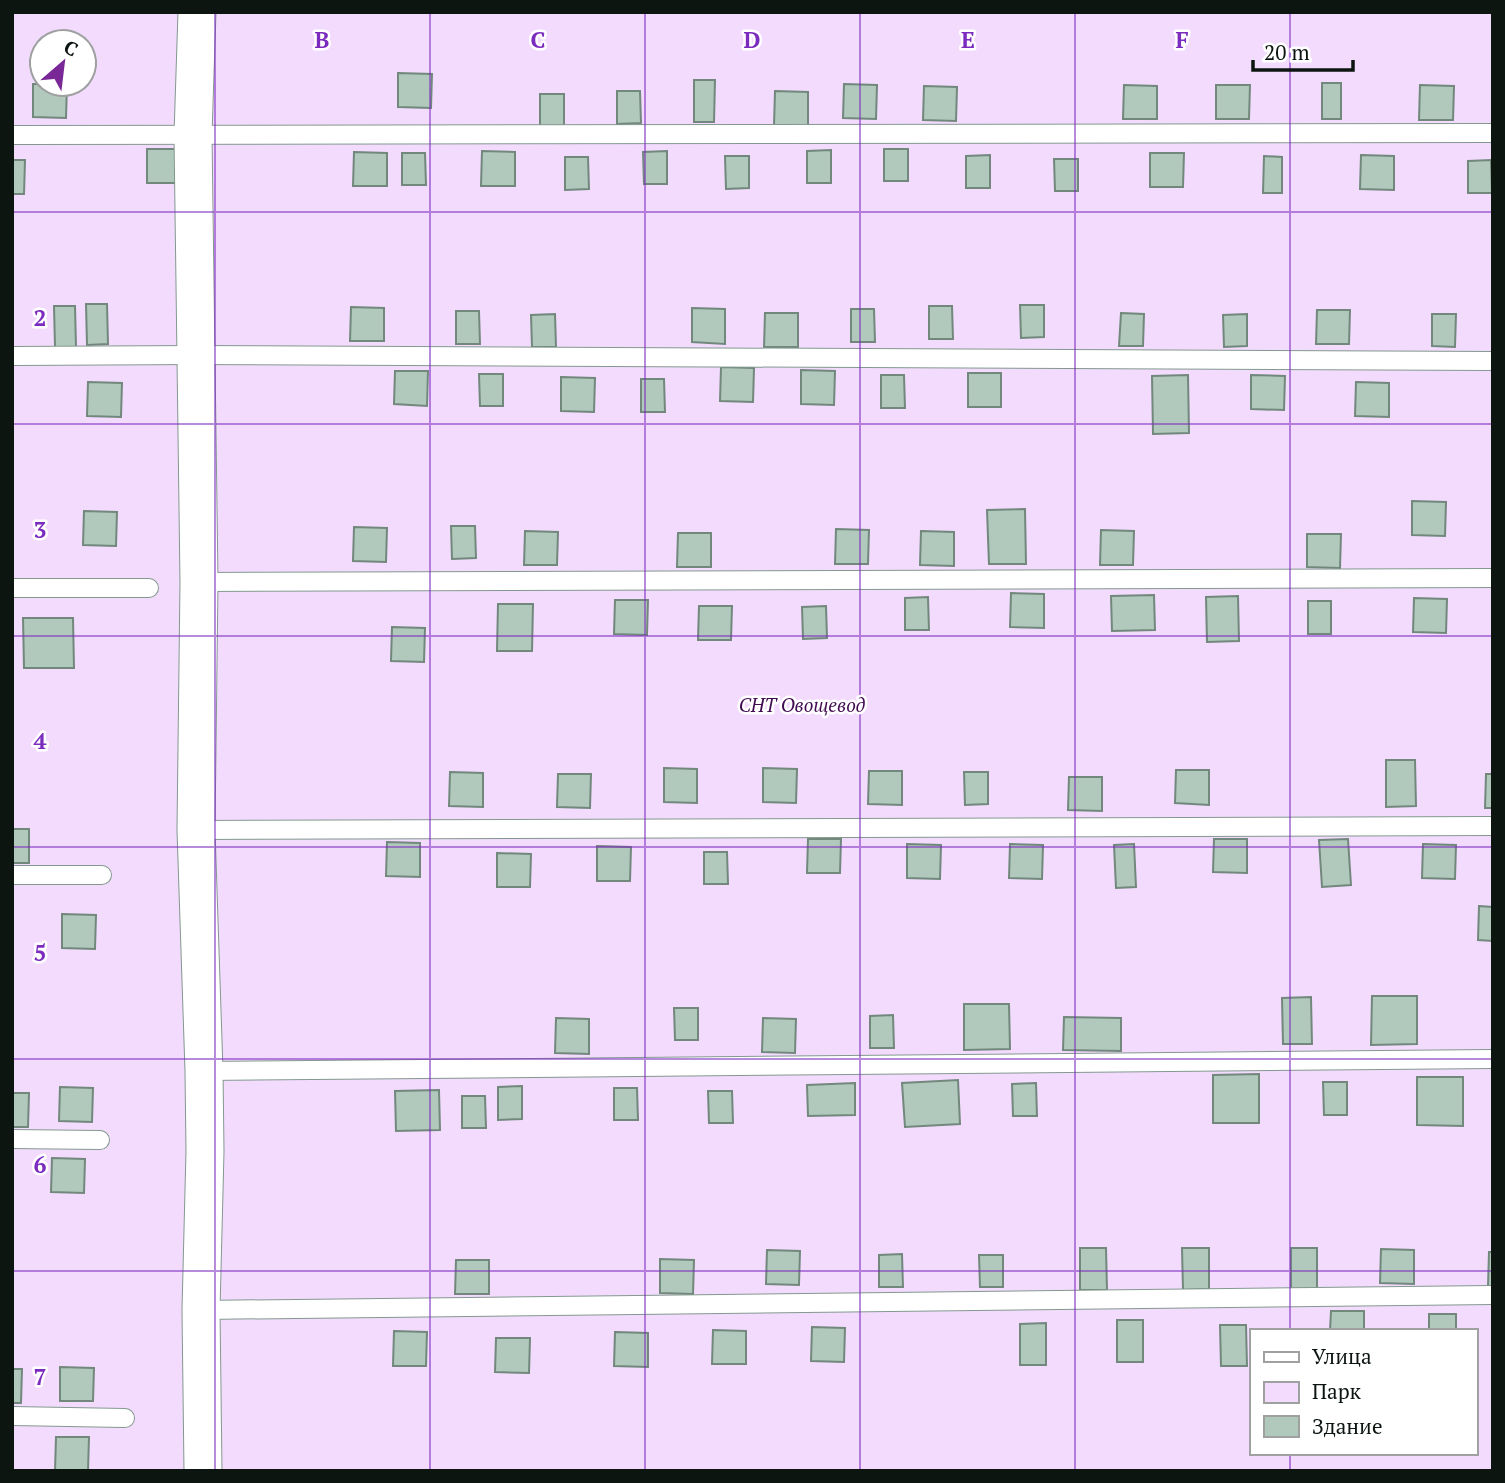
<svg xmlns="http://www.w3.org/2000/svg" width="1505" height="1483" font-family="'PT Serif',serif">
<rect width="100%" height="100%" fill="#e4fcef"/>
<!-- green -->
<path fill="#f3dbfe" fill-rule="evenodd" d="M 12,12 L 1493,12 L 1493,1471 L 12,1471 ZM 42,42 L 84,42 L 84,84 L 42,84 ZM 1251,1331 L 1475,1331 L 1475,1453 L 1251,1453 Z"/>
<!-- building -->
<path fill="#b1c8bd" stroke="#72887d" stroke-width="2" d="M 398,73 L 432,74 L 431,108 L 398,107 Z
M 694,80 L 715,80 L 714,122 L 694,122 Z
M 1322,83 L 1341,83 L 1341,119 L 1322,119 Z
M 33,84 L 67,84 L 66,118 L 33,117 Z
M 844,84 L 877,85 L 876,119 L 843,118 Z
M 1124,85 L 1157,86 L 1157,119 L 1123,119 Z
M 1216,85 L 1250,85 L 1249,119 L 1216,119 Z
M 1420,85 L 1454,86 L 1453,120 L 1419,120 Z
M 924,86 L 957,87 L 956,121 L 923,120 Z
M 617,91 L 640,91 L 641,123 L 617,124 Z
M 775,91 L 808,92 L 808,126 L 774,125 Z
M 540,94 L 564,94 L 564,126 L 540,126 Z
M 147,149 L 181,149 L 180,183 L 147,183 Z
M 884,149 L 908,149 L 908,181 L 884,181 Z
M 831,150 L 831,183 L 807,183 L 807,151 Z
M 482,151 L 515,152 L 515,186 L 481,186 Z
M 667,151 L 667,184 L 644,184 L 643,152 Z
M 354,152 L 387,153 L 387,186 L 353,186 Z
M 402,153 L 425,153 L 426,185 L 402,185 Z
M 1150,153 L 1184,153 L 1183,187 L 1150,187 Z
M 990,155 L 990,188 L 966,188 L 966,156 Z
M 1361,155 L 1394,156 L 1394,190 L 1360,189 Z
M 725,156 L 749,156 L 749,188 L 726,189 Z
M 1264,156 L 1282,157 L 1282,193 L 1263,193 Z
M 565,157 L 588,157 L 589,189 L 565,190 Z
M 1054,159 L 1078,159 L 1078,191 L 1055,191 Z
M 12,160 L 25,160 L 24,194 L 12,194 Z
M 1491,160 L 1492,193 L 1468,193 L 1468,161 Z
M 86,304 L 107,304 L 108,344 L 87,345 Z
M 1020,305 L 1044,305 L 1044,337 L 1021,338 Z
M 54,306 L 75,306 L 76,347 L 55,347 Z
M 929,306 L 952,306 L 953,339 L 929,339 Z
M 351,307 L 384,308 L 384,341 L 350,341 Z
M 692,308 L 725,309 L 725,344 L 692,342 Z
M 851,309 L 874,309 L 875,342 L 851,342 Z
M 1317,310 L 1350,310 L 1349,344 L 1316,344 Z
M 456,311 L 479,311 L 480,344 L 456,344 Z
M 765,313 L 798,313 L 798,347 L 764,347 Z
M 1121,313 L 1144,314 L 1143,346 L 1119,346 Z
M 555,314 L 556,347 L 532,347 L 531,315 Z
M 1247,314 L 1247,346 L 1224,347 L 1223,315 Z
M 1432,314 L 1456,314 L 1455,347 L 1432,346 Z
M 721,367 L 754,368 L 753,402 L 720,401 Z
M 801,370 L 835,371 L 834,405 L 801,404 Z
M 395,371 L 428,371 L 427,406 L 394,404 Z
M 968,373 L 1001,373 L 1001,407 L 968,407 Z
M 479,374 L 503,374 L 503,406 L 480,406 Z
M 881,375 L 904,375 L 905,408 L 881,408 Z
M 1188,375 L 1189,433 L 1153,434 L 1152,376 Z
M 1251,375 L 1285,376 L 1284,410 L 1251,409 Z
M 561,377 L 595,378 L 594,412 L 561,411 Z
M 641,379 L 664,379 L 665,412 L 641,412 Z
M 88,382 L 122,383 L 121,417 L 87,416 Z
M 1356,382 L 1389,383 L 1389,417 L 1355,416 Z
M 1412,501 L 1446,502 L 1445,536 L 1412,535 Z
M 1025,509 L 1026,564 L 989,564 L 987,510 Z
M 84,511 L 117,512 L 116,546 L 83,545 Z
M 451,526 L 475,526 L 476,558 L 452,559 Z
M 354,527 L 387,528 L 386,562 L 353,561 Z
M 836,529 L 869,530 L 868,564 L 835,564 Z
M 1101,530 L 1134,531 L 1133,565 L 1100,565 Z
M 525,531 L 558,532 L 557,565 L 524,565 Z
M 921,531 L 954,532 L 954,566 L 920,565 Z
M 678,533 L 711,533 L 711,567 L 677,567 Z
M 1307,534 L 1341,534 L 1340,568 L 1307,567 Z
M 1011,593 L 1044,594 L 1044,628 L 1010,627 Z
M 1154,595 L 1155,630 L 1112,631 L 1111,596 Z
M 1238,596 L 1239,641 L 1207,642 L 1206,597 Z
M 928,597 L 929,630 L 905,630 L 905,598 Z
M 1414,598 L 1447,599 L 1446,633 L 1413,632 Z
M 615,600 L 648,600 L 647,635 L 614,634 Z
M 1308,601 L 1331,601 L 1331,634 L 1308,634 Z
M 498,604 L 533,604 L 532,651 L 497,651 Z
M 699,606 L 732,606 L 731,640 L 698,640 Z
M 826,606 L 827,638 L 803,639 L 802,607 Z
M 23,618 L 73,618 L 74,668 L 24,668 Z
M 392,627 L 425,628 L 424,662 L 391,661 Z
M 1386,760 L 1415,760 L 1416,806 L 1386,807 Z
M 664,768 L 697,769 L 697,803 L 664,802 Z
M 763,768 L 797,769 L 796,803 L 763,802 Z
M 1176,770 L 1209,770 L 1209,805 L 1175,803 Z
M 869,771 L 902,771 L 902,805 L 868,804 Z
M 450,772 L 483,773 L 483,807 L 449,806 Z
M 964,772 L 988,772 L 988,804 L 965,805 Z
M 558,774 L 591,774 L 590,808 L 557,807 Z
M 1486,774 L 1493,774 L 1493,808 L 1485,808 Z
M 1069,777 L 1102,777 L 1102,811 L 1068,810 Z
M 12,829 L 29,829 L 29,863 L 12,863 Z
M 808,839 L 841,839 L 840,873 L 807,873 Z
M 1214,839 L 1247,839 L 1247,873 L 1213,872 Z
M 1348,839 L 1351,885 L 1322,887 L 1319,840 Z
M 387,842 L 420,843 L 420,877 L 386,876 Z
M 907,844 L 941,845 L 940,879 L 907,878 Z
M 1010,844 L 1043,845 L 1042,879 L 1009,878 Z
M 1134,844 L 1136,887 L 1116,888 L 1114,845 Z
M 1423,844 L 1456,845 L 1455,879 L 1422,878 Z
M 597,846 L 631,847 L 630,881 L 597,881 Z
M 704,852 L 727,852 L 728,884 L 704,884 Z
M 497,853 L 531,854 L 530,887 L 497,887 Z
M 1479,906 L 1493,907 L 1493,941 L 1478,940 Z
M 62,914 L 96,915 L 95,949 L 62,948 Z
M 1372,996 L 1417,996 L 1417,1044 L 1371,1045 Z
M 1311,997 L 1312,1044 L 1283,1044 L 1282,998 Z
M 964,1004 L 1009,1004 L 1010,1049 L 964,1050 Z
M 674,1008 L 698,1008 L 698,1040 L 675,1040 Z
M 893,1015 L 894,1048 L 870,1048 L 870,1016 Z
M 1064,1017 L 1121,1018 L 1121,1051 L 1063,1050 Z
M 556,1018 L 589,1019 L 589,1054 L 555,1053 Z
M 763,1018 L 796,1019 L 795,1053 L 762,1052 Z
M 1259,1074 L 1259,1123 L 1213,1123 L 1213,1075 Z
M 1417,1077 L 1463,1077 L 1463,1126 L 1417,1125 Z
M 958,1080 L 960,1124 L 905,1127 L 902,1083 Z
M 1323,1082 L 1347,1082 L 1347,1115 L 1324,1115 Z
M 855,1083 L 855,1115 L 808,1116 L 807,1085 Z
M 1036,1083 L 1037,1116 L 1013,1116 L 1012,1084 Z
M 522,1086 L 522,1119 L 498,1120 L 498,1087 Z
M 60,1087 L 93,1088 L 92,1122 L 59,1121 Z
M 614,1088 L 637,1088 L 638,1120 L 614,1120 Z
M 439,1090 L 440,1130 L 396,1131 L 395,1091 Z
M 708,1091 L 732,1091 L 733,1123 L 709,1123 Z
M 12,1093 L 29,1093 L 28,1127 L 12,1127 Z
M 462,1096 L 485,1096 L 486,1128 L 462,1128 Z
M 52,1158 L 85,1159 L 84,1193 L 51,1192 Z
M 1080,1248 L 1106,1248 L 1107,1290 L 1080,1290 Z
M 1182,1248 L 1209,1248 L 1209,1289 L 1183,1290 Z
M 1291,1248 L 1317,1248 L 1317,1290 L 1291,1290 Z
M 1381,1249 L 1414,1250 L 1414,1284 L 1380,1283 Z
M 767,1250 L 800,1251 L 799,1285 L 766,1284 Z
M 1489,1252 L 1493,1252 L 1493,1286 L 1488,1286 Z
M 902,1254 L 903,1287 L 879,1287 L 879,1255 Z
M 979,1255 L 1003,1255 L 1003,1287 L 980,1287 Z
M 660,1259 L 694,1260 L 693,1294 L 660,1293 Z
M 456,1260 L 489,1260 L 489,1294 L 455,1294 Z
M 1331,1311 L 1364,1311 L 1364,1331 L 1330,1331 Z
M 1429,1314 L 1456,1314 L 1456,1331 L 1429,1331 Z
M 1117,1320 L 1143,1320 L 1143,1362 L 1117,1362 Z
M 1046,1323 L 1046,1365 L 1020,1365 L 1020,1324 Z
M 1220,1325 L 1246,1325 L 1247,1366 L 1221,1366 Z
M 812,1327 L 845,1328 L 844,1362 L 811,1361 Z
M 713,1330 L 746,1331 L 746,1364 L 712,1364 Z
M 394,1331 L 427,1332 L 426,1366 L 393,1366 Z
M 615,1332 L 648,1333 L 648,1367 L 614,1366 Z
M 496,1338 L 530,1338 L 529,1373 L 495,1372 Z
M 60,1367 L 94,1368 L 93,1401 L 60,1401 Z
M 12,1369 L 22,1369 L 21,1403 L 12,1403 Z
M 56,1437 L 89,1437 L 88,1471 L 55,1471 Z"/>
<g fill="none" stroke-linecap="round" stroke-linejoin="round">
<defs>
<path id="service" d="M 12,135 L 1493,133
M 12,356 L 195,355 L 1493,361
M 199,582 L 1493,578
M 12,588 L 149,588
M 196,830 L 1493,826
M 12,875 L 102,875
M 204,1071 L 1493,1059
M 12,1139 L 100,1140
M 201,1310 L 1493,1295
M 12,1416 L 125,1418"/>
<path id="minor" d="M 197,12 L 193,135 L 199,582 L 196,830 L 204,1071 L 205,1151 L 201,1310 L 203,1471"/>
</defs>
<!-- service casing -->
<use href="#service" stroke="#83998e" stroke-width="20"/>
<!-- minor casing -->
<use href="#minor" stroke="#83998e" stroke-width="39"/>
<!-- service -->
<use href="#service" stroke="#fff" stroke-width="18"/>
<!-- minor -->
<use href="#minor" stroke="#fff" stroke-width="37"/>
</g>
<!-- grid -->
<path fill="none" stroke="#7b2cbf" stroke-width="2" stroke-opacity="0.55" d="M 215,12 L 215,1471M 430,12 L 430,1471M 645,12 L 645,1471M 860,12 L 860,1471M 1075,12 L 1075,1471M 1290,12 L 1290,1331M 12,212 L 1493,212M 12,424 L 1493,424M 12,636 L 1493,636M 12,847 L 1493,847M 12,1059 L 1493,1059M 12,1271 L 1493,1271M 1290,1453 L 1290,1471"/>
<g text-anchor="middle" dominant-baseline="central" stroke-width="5" stroke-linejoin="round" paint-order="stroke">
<!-- park labels -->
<g font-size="19" font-style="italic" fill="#410b52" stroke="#fff">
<text x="802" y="704">СНТ Овощевод</text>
</g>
</g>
<g font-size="23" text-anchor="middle" font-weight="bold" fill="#7b2cbf" stroke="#fff" stroke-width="5" stroke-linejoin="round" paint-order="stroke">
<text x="322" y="48">B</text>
<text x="538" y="48">C</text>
<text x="752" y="48">D</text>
<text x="968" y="48">E</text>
<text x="1182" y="48">F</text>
<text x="40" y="326">2</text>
<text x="40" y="538">3</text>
<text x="40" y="749">4</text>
<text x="40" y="961">5</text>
<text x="40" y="1173">6</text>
<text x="40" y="1385">7</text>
</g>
<!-- border -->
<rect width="1505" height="1483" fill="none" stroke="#0d1511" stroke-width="28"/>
<!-- legend -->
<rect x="1250" y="1329" width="228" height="126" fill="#ffffff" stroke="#9ea1a0" stroke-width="2"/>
<rect x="1264" y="1352" width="35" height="10" fill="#ffffff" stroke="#9ea1a0" stroke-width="2"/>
<text x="1312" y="1364" font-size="21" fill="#0d1511">Улица</text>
<rect x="1264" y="1382" width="35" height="21" fill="#f3dbfe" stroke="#9ea1a0" stroke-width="2"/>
<text x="1312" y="1399" font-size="21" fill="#0d1511">Парк</text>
<rect x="1264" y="1416" width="35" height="21" fill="#b1c8bd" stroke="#9ea1a0" stroke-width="2"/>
<text x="1312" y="1434" font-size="21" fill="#0d1511">Здание</text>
<!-- north arrow -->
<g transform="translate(63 63) rotate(28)"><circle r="33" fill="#ffffff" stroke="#9ea1a0" stroke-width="2"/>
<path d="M0-5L12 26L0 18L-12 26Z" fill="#7a2797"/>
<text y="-10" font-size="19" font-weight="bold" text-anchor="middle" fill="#0d1511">С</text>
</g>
<!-- scale -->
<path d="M1253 60v10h100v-10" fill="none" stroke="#0d1511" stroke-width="3.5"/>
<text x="1264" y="60" font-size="21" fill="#0d1511" stroke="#ffffff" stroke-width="5" paint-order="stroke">20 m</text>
</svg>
